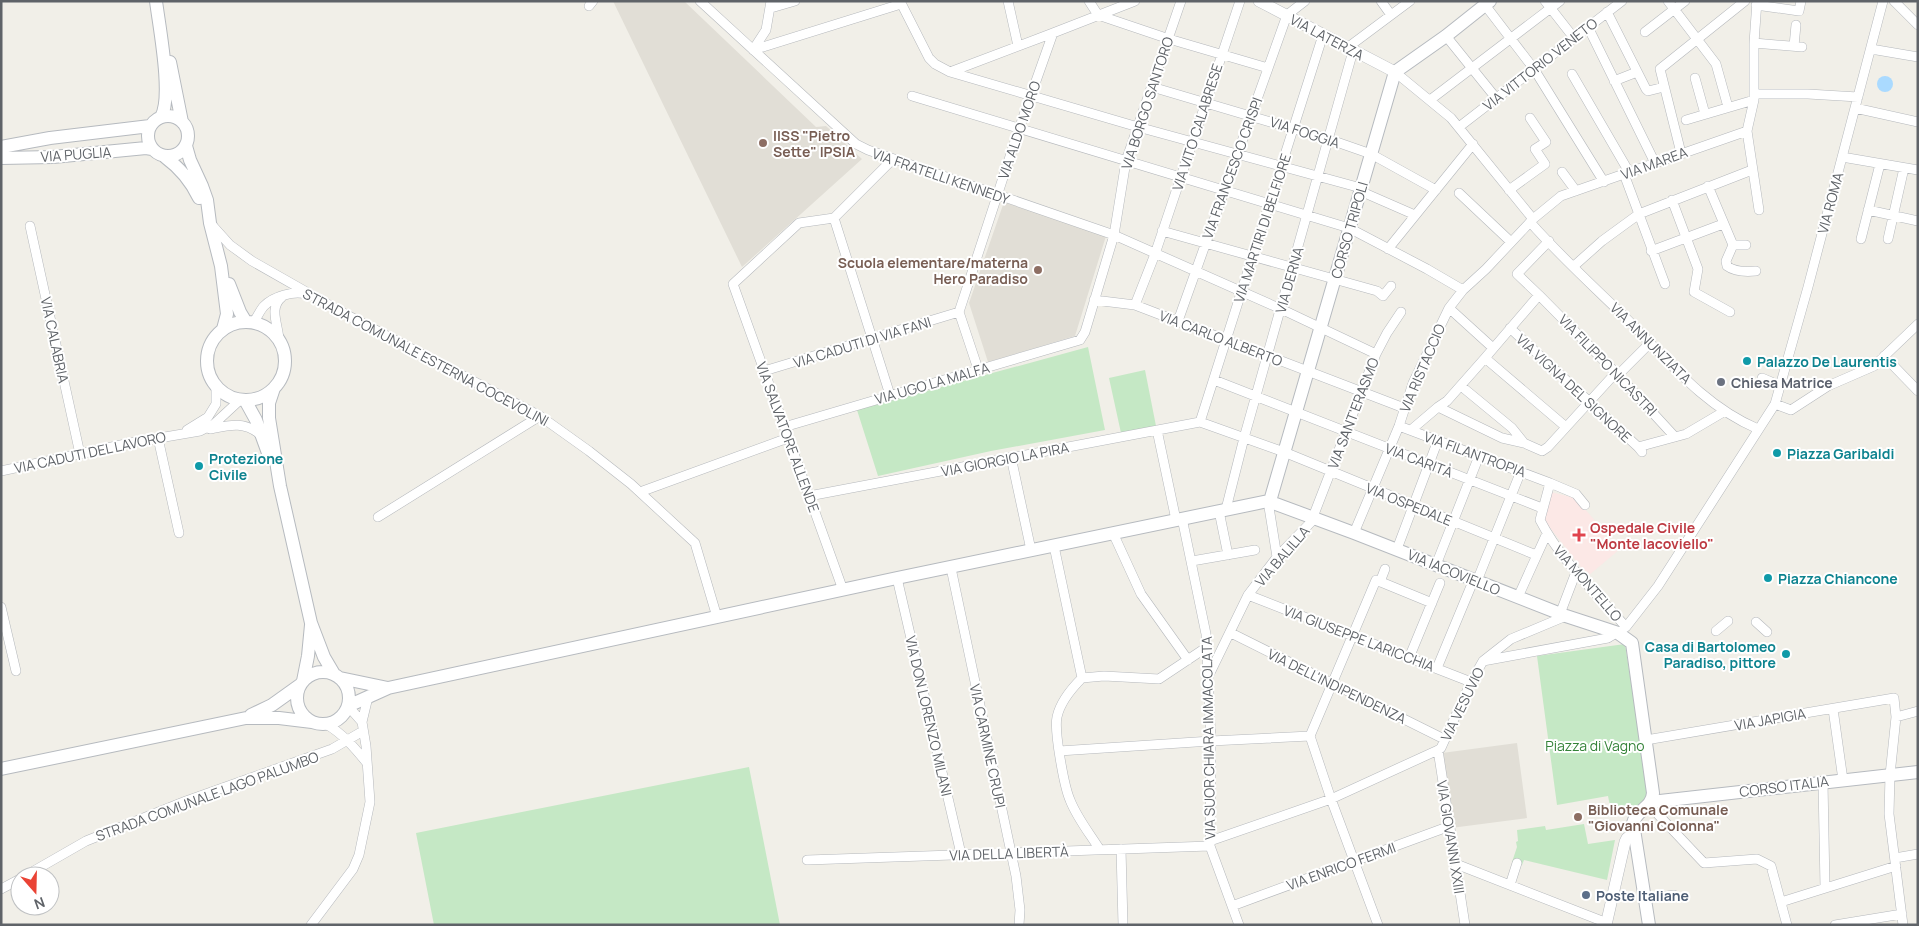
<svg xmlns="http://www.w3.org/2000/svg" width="1919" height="926" font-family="Manrope,sans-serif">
<rect width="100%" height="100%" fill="#f1efe8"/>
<!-- education -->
<path fill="#e1ded6" d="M 613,1 L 684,1 L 816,127 L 826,126 L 862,159 L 742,267 Z
M 1004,202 L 1106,236 L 1075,336 L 988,362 L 969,303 Z
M 1517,743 L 1527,818 L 1451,828 L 1442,753 Z"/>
<!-- medical -->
<path fill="#fce8e6" d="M 1551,492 L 1575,498 L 1599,525 L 1599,529 L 1614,547 L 1617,545 L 1620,549 L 1588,576 L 1543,519 Z"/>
<!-- green -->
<path fill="#c5e8c5" d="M 1088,347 L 1105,430 L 991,451 L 878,476 L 857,410 Z
M 1145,370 L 1156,426 L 1121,433 L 1109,378 Z
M 1625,644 L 1649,798 L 1642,807 L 1626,811 L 1611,811 L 1608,796 L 1557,805 L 1537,656 Z
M 749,767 L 780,925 L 434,925 L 416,833 Z
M 1584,824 L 1588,844 L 1615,840 L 1607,880 L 1524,860 L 1522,865 L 1512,862 L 1517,847 L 1516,842 L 1518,841 L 1517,830 L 1545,826 L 1546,830 Z"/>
<!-- water -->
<path fill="#aadaff" d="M1877 84a8 8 0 1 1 16 0a8 8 0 1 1-16 0Z"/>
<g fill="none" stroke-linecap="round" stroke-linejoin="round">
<defs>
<path id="minor" d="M 700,1 L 856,144 L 868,150 L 1114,235 L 1281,309 L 1376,354
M 900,1 L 929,58 L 935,64 L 950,72 L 1138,127 L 1361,188
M 1008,1 L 1018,46
M 1089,1 L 1098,15 L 1169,39 L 1268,68
M 1381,1 L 1391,15
M 1545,1 L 1574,38
M 1668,1 L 1716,64 L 1728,107
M 1757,1 L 1754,43 L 1754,100 L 1747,131 L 1759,210
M 1894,1 L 1918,25
M 1485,5 L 1534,69 L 1604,182
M 1756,5 L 1799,11 L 1801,1
M 589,6 L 593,1
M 771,8 L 795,1
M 1607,12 L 1646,89 L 1648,91 L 1664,87
M 1588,27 L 1655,163
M 1645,32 L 1685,1
M 1446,36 L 1496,98
M 1754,43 L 1802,47
M 1794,46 L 1796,25
M 1347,48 L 1410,1
M 1871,49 L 1918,57
M 753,50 L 901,4
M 753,50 L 766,30 L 771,1
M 950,72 L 1053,33
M 1395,72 L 1451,118 L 1533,219
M 1572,74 L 1629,172
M 1695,78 L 1705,114
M 1614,81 L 1637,72
M 1152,87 L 1328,139 L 1371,154 L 1436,190
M 1755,94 L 1808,94 L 1858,97
M 912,96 L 1349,228 L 1427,269 L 1463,290
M 1430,100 L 1560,1
M 1855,108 L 1918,122
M 1686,120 L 1754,100
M 1459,127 L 1622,1
M 1681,153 L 1660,69 L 1745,1
M 1842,157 L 1918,170
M 1562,172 L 1576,191
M 1624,174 L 1665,284
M 1708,186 L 1733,245 L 1726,261 L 1727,266 C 1735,272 1746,272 1756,271
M 1509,190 L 1545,164 L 1535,149 L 1546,142 L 1530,118
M 1360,191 L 1415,215
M 1459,193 L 1511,242
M 1672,200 L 1698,269 L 1694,292 L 1730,312
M 1868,210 L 1918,221
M 834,218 L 890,395
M 1530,222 C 1559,255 1593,286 1625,317 C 1667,359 1702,405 1758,429
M 212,225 L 230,245 L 252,261 L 347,315 L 540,416 L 589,451 L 631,484 L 695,543 L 717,617
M 30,226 L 80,454
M 1162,231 L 1377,291 L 1383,296 L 1391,286
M 1861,239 L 1880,164
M 1888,239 L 1904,168
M 1549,241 L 1517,274 L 1539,295 L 1485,358 L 1447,401 L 1438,407 L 1502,438 L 1524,443 L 1542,451 L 1548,447 L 1611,378 L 1618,375 L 1650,343
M 1733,245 L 1746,245
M 1388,249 L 1473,144
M 1651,251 L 1723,224
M 1574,266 L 1602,241 L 1639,214 L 1752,170
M 1539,295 L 1618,375 L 1675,437
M 1094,300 L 1135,305 L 1404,408
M 1135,305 L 1155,254 L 1240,1
M 1449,308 L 1493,348
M 1178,321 L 1287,15 L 1305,1
M 253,323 C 257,318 260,310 264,306 C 274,296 293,291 306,294
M 1510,328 L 1638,447
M 279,341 C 279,326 268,308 282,297
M 1884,356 L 1918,391
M 1485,358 L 1566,427
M 978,369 L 959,312 L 1019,129 L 1053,33 L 1135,1
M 764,371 L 959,312
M 1762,378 L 1781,386
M 1214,380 L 1542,508
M 1461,386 L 1512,428 L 1524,443
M 1775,404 L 1791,410 L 1828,386 L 1874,366 L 1918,324
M 1200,422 L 1323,35
M 1200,422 L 1284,452 L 1536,555
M 1399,426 L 1550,483 L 1576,494 L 1585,505
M 784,427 L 1080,340 L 1085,332 L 1114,235 L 1126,161 L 1181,1
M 210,429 C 230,425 244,421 261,435
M 187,430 L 208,417 L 216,404 L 216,387
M 1157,430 L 1176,520
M 1411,430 L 1438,407
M 158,438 L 179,533
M 1642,452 L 1638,447 L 1686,434 L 1725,411
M 1011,457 L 1031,550
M 1,471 L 130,443 L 200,431 L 214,424 L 240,400
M 1550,483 L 1540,520 C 1561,561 1596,593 1626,627
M 640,492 L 788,438
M 809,496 L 1200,422
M 1268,501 L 1277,557
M 1226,509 L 1244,438 L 1353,51
M 1219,511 L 1228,555
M 378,517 L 540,416
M 1313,517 L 1376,354 L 1387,333 L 1401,312
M 1182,518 L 1206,634 L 1211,741 L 1210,846 L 1239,925
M 1113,533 L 1141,594 L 1188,660
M 1354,533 L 1399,426 L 1413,383 L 1449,308 L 1463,290 L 1486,269 L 1533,219 L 1561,196 L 1747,131
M 1054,546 L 1082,678
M 1397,549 L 1438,440
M 1192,561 L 1255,550
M 1436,565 L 1479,456
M 951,568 L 1016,876 L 1020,910 L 1019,925
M 897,578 L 961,854
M 1477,581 L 1521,471
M 1380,582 L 1385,569
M 843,590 L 733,284 L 799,223 L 834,218 L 893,159
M 1248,595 L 1471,682
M 1518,597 L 1547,533
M 1,607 L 16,671
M 1560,614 L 1576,572
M 1756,622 L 1767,632
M 1716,631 L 1728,621
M 1231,633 L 1444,739
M 1409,658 L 1440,583
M 1483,661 L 1608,638 L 1626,627 L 1658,586 L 1775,404 L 1808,287 L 1883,1
M 1437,668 L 1474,579
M 1209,675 L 1248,595 L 1277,557 L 1315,518
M 1833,709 L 1843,780
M 1896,717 L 1918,711
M 362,722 L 368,697
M 326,724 C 343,734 354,747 367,763
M 1310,736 L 1376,580 L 1432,603
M 1310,736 L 1331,799 L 1378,925
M 1646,740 L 1894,698 L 1896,717 L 1890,775 L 1889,814 L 1903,925
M 1438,750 L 1465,925
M 1059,751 L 1211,741 L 1310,736
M 1823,782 L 1825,888
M 1649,805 L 1704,863 L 1757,859 L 1771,866 L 1787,925
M 1210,841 L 1331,799 L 1438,750 L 1441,748 L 1471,682 L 1483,661 L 1511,639 L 1566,616
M 1121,849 L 1123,925
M 1100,850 C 1090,834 1077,818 1070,800 C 1064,786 1054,731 1057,717 C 1060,703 1072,688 1082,678 L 1104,676 L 1159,679 L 1207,647
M 1895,858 L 1918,854
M 807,860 L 1210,846
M 1456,864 L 1607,923
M 25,876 L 86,841 L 186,801 L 332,749 L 363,731
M 1510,885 L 1517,863
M 1,889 L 20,879
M 1645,899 L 1674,895
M 1781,902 L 1896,866
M 1232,906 L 1450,826
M 311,925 L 353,869 L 359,855 L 370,802 L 366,746 L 362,722 L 348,706
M 1835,925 L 1902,914"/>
<path id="tertiary" d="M 1259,1 L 1395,72
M 1606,925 L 1625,842 L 1627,838 L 1635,837"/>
<path id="secondary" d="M 156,1 C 159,26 173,97 161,117
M 170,62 L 182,122
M148 136a20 20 0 1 1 40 0a20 20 0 1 1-40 0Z
M 186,146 L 190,160 L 202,186 L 207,200 L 210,223 L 221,266 L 227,314 L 223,329
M 1,147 L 50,138 L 150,126
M 165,157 C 180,168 191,181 199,198
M 1,158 L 53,157 L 146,148 L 152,149
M 229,284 L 240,312 L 246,322
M207 361a39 39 0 1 1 78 0a39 39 0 1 1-78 0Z
M 274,388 L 269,403 L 269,418 L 280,486 L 311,623 L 324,657 L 334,674
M 245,400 L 256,420 L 268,453
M 1270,501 L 1395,72 L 1446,36 L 1490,1
M297 698a26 26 0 1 1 52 0a26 26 0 1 1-52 0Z
M 340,678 L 388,688
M 303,681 L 308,656 L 311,625
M 348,706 L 388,688 L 897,578 L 1268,501 L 1354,533 L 1566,616 L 1618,633 L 1632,643 L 1653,793 C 1652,808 1636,810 1633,823 L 1649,925
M 251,715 L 272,705 L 300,685
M 1,769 L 246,718 L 279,718 L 312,722
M 1651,802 L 1918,772"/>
</defs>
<!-- minor casing -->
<use href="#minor" stroke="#b5b8bc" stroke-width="10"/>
<!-- tertiary casing -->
<use href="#tertiary" stroke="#b5b8bc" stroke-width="12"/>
<!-- secondary casing -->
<use href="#secondary" stroke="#b6babf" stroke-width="14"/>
<!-- minor -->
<use href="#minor" stroke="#fff" stroke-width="9"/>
<!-- tertiary -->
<use href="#tertiary" stroke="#fff" stroke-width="11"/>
<!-- secondary -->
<use href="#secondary" stroke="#fff" stroke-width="12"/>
</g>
<!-- markers -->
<g fill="#8d6e63" stroke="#fff" stroke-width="2">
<circle cx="763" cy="143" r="5"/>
<circle cx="1038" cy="270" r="5"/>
<circle cx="1578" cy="817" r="5"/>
</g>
<g fill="#0f9aa8" stroke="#fff" stroke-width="2">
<circle cx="1747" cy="361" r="5"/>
<circle cx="1777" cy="453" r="5"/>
<circle cx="199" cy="466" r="5"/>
<circle cx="1768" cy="578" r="5"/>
<circle cx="1786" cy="654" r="5"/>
</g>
<circle fill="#6b7280" stroke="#fff" stroke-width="2" cx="1721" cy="382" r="5"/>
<path fill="#e0444e" stroke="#fff" stroke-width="2" d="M1576.5 527.5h5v5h5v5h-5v5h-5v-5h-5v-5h5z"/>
<circle fill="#5c6f8a" stroke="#fff" stroke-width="2" cx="1586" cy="895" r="5"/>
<g text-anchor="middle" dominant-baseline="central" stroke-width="4" stroke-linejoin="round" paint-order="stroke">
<!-- street labels -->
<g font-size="14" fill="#5f6368" stroke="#fff">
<text transform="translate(1327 37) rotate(28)">VIA LATERZA</text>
<text transform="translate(1540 64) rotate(-38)">VIA VITTORIO VENETO</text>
<text transform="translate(1147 103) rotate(-72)">VIA BORGO SANTORO</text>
<text transform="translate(1197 127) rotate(-72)">VIA VITO CALABRESE</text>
<text transform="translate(1019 130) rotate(-71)">VIA ALDO MORO</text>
<text transform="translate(1305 132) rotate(18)">VIA FOGGIA</text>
<text transform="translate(76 154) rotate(-4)">VIA PUGLIA</text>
<text transform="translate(1654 163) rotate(-20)">VIA MAREA</text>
<text transform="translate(1232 168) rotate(-70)">VIA FRANCESCO CRISPI</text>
<text transform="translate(941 176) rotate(19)">VIA FRATELLI KENNEDY</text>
<text transform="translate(1830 203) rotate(-75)">VIA ROMA</text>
<text transform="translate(1262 228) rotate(-72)">VIA MARTIRI DI BELFIORE</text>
<text transform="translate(1349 230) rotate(-74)">CORSO TRIPOLI</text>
<text transform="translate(1289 280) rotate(-74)">VIA DERNA</text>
<text transform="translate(1221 338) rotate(21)">VIA CARLO ALBERTO</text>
<text transform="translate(55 340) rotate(78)">VIA CALABRIA</text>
<text transform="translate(862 342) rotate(-17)">VIA CADUTI DI VIA FANI</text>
<text transform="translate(1651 343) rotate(45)">VIA ANNUNZIATA</text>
<text transform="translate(426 357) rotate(28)">STRADA COMUNALE ESTERNA COCEVOLINI</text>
<text transform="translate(1608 365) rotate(46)">VIA FILIPPO NICASTRI</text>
<text transform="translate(1422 368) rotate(-67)">VIA RISTACCIO</text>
<text transform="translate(932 383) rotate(-16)">VIA UGO LA MALFA</text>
<text transform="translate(1574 388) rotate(43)">VIA VIGNA DEL SIGNORE</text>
<text transform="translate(1353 413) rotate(-69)">VIA SANT'ERASMO</text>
<text transform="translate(788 437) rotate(70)">VIA SALVATORE ALLENDE</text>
<text transform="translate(90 452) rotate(-12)">VIA CADUTI DEL LAVORO</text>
<text transform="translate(1475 454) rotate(20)">VIA FILANTROPIA</text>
<text transform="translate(1005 459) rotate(-11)">VIA GIORGIO LA PIRA</text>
<text transform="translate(1419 460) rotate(21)">VIA CARITÀ</text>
<text transform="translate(1409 504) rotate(22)">VIA OSPEDALE</text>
<text transform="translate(1282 556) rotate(-49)">VIA BALILLA</text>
<text transform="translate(1454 572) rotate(22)">VIA IACOVIELLO</text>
<text transform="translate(1588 583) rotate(49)">VIA MONTELLO</text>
<text transform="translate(1359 638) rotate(21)">VIA GIUSEPPE LARICCHIA</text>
<text transform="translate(1337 686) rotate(26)">VIA DELL'INDIPENDENZA</text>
<text transform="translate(1462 704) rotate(-64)">VIA VESUVIO</text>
<text transform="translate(929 716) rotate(77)">VIA DON LORENZO MILANI</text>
<text transform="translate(1770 719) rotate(-10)">VIA JAPIGIA</text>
<text transform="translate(1208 738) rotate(-91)">VIA SUOR CHIARA IMMACOLATA</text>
<text transform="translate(988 746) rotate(78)">VIA CARMINE CRUPI</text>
<text transform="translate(1784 786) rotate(-7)">CORSO ITALIA</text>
<text transform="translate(207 796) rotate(-20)">STRADA COMUNALE LAGO PALUMBO</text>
<text transform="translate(1451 837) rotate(81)">VIA GIOVANNI XXIII</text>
<text transform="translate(1009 853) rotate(-2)">VIA DELLA LIBERTÀ</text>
<text transform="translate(1341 866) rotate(-20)">VIA ENRICO FERMI</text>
</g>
<!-- education labels -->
<g font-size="14" font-weight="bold" fill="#785e54" stroke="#fff" text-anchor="start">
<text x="773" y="135">IISS "Pietro<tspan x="773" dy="16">Sette" IPSIA</tspan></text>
<text x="1028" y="262" text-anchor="end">Scuola elementare/materna<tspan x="1028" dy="16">Hero Paradiso</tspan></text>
<text x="1588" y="809">Biblioteca Comunale<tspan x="1588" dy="16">"Giovanni Colonna"</tspan></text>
</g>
<!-- culture labels -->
<g font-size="14" font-weight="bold" fill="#0d838f" stroke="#fff" text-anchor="start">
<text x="1757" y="361">Palazzo De Laurentis</text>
<text x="1787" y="453">Piazza Garibaldi</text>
<text x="209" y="458">Protezione<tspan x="209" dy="16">Civile</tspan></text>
<text x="1778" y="578">Piazza Chiancone</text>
<text x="1776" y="646" text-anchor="end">Casa di Bartolomeo<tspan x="1776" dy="16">Paradiso, pittore</tspan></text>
</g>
<!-- worship labels -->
<g font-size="14" font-weight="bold" fill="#5b616d" stroke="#fff" text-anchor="start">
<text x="1731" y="382">Chiesa Matrice</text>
</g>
<!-- health labels -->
<g font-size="14" font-weight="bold" fill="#be3a42" stroke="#fff" text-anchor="start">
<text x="1590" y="527">Ospedale Civile<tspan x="1590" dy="16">"Monte Iacoviello"</tspan></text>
</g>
<!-- park labels -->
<g font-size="14" fill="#348238" stroke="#fff">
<text x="1595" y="745">Piazza di Vagno</text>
</g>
<!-- service labels -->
<g font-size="14" font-weight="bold" fill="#4e5e75" stroke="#fff" text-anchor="start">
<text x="1596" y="895">Poste Italiane</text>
</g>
</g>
<!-- border -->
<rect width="1919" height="926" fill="none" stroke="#5f6368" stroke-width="5"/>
<!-- north arrow -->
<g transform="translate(35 891) rotate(160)"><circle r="24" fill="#ffffff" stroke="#bfc1c3"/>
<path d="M0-4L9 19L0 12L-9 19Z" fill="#ea4335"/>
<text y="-8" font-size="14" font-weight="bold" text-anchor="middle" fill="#5f6368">N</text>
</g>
</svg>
